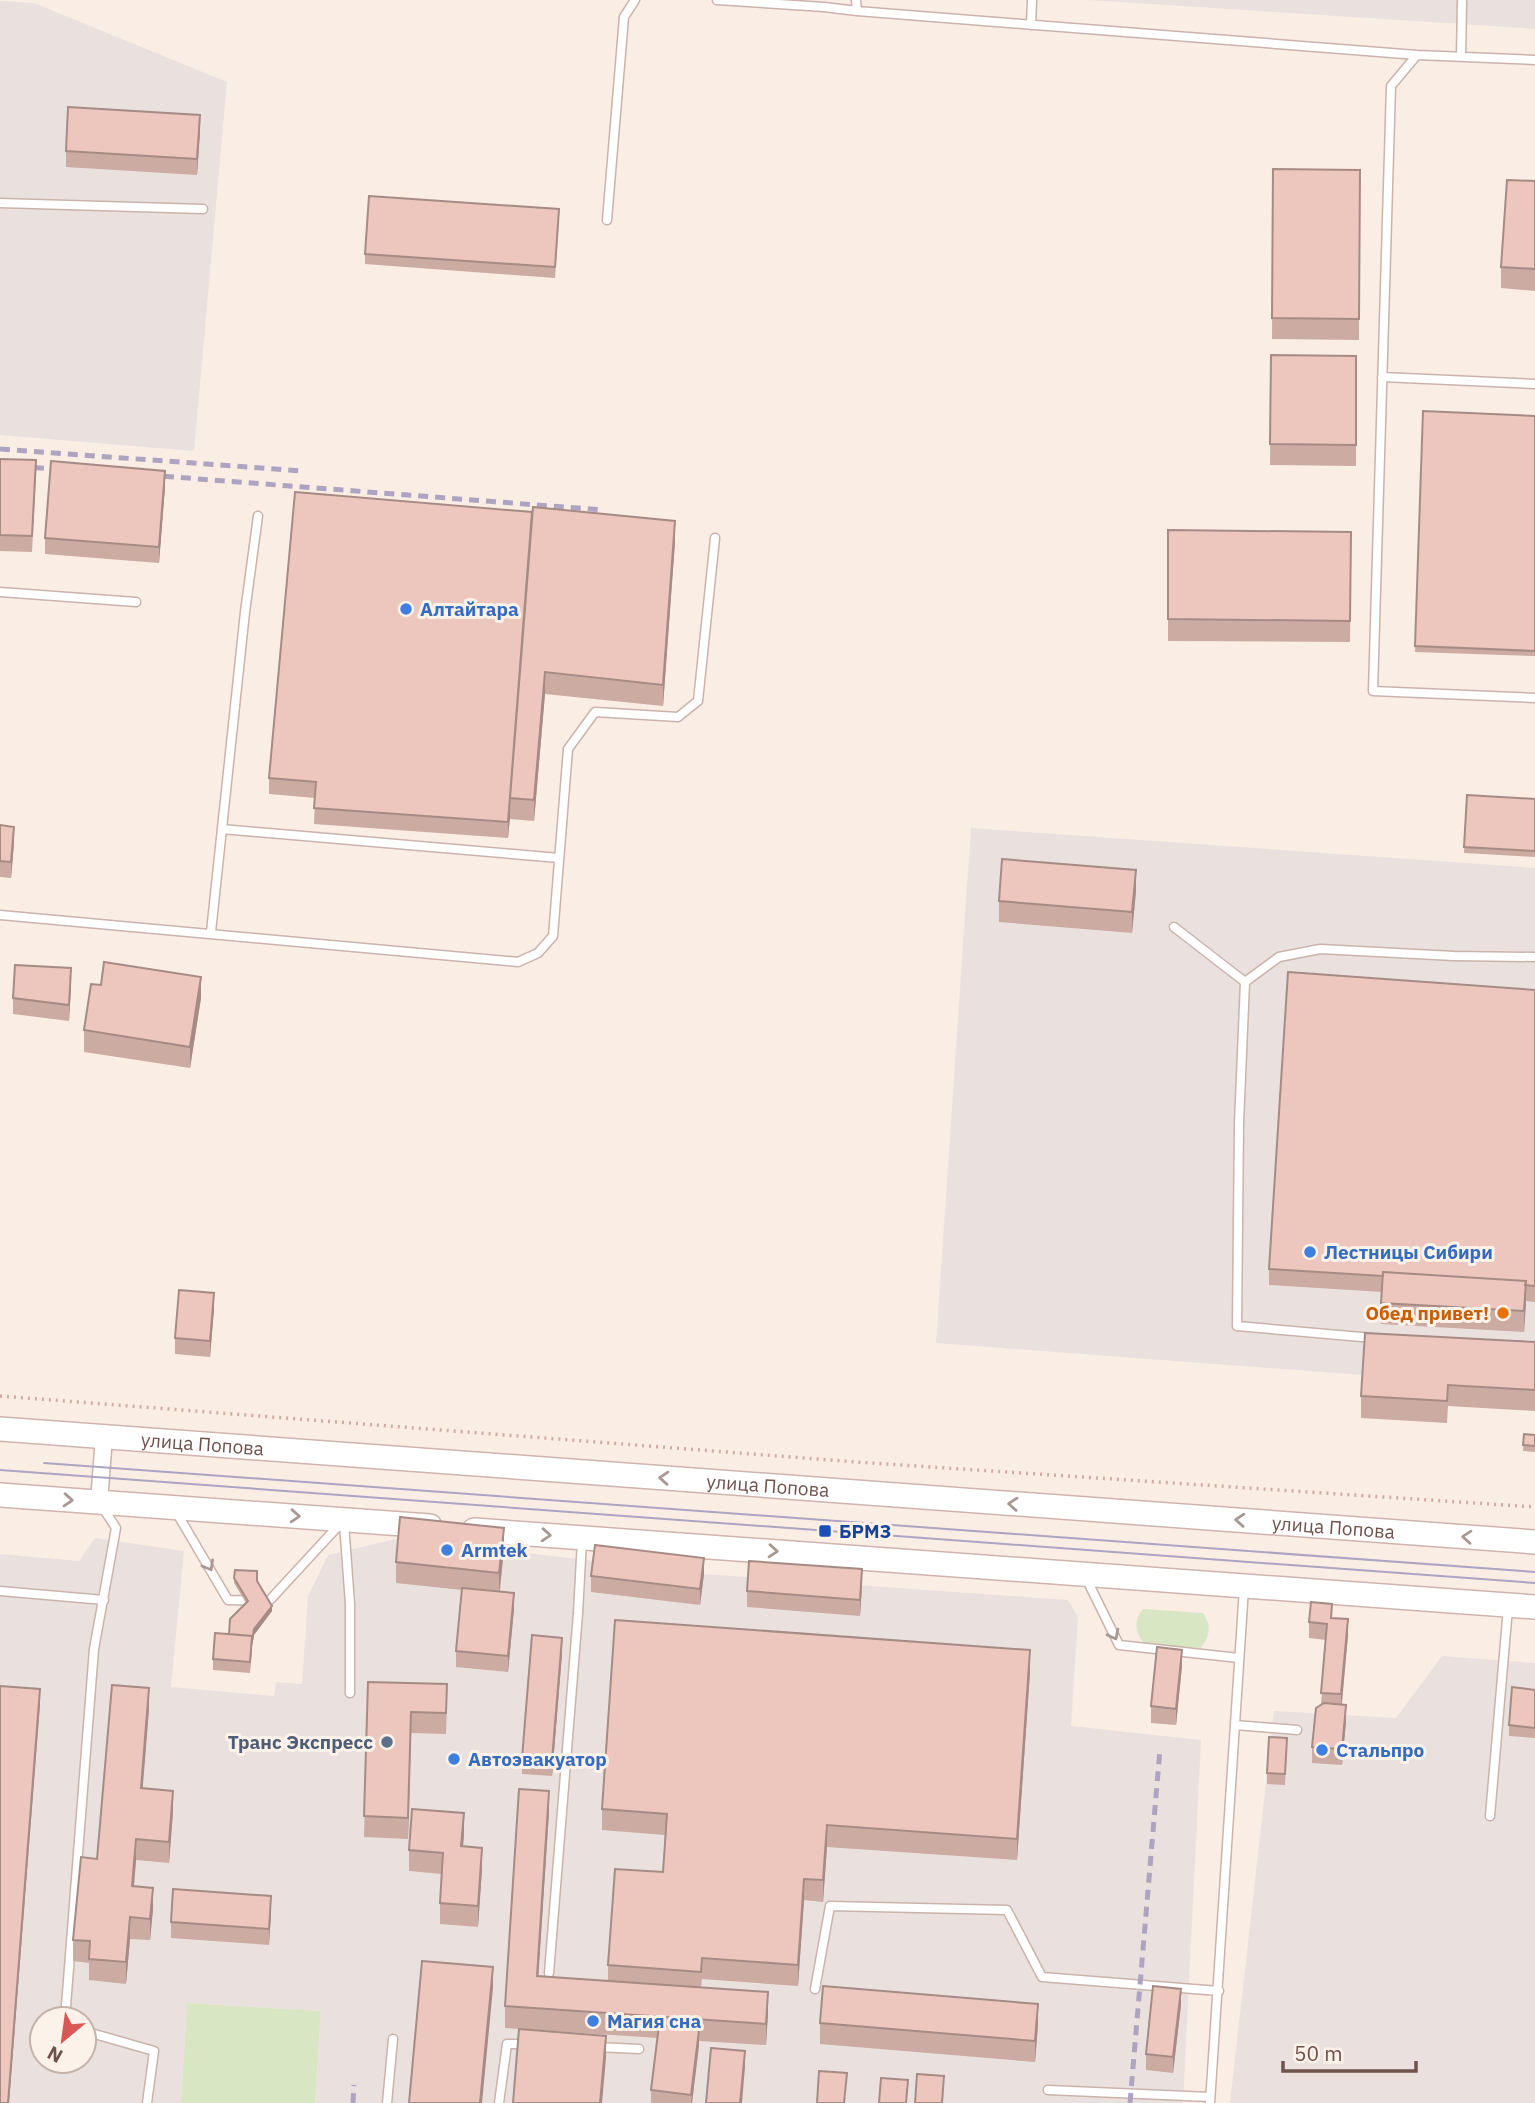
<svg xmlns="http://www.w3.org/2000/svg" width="1535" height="2103" font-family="'IBM Plex Sans',sans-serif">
<rect width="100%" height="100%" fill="#faede4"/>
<!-- industrial -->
<path fill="#eae1de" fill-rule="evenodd" d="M 1088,0 L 1535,0 L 1535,29 L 1508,27 Z
M 0,1 L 34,3 L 227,82 L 194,451 L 0,435 Z
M 971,828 L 1535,868 L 1535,1388 L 936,1343 Z
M 95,1538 L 184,1551 L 171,1687 L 274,1696 L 276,1682 L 302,1684 L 308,1596 L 328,1555 L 400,1538 L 704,1574 L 1068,1600 L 1078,1617 L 1071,1726 L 1201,1740 L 1183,2103 L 315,2103 L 321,2011 L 187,2003 L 181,2103 L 0,2103 L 0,1554 L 79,1561 ZM 42,2019 L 84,2019 L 84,2061 L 42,2061 Z
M 1442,1656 L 1535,1663 L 1535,2103 L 1230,2103 L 1274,1711 L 1396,1718 Z"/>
<!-- green -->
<path fill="#d8e6c4" d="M 1143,1609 L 1203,1613 C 1212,1625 1210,1638 1200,1648 L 1145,1644 C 1135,1633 1133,1620 1143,1609 Z
M 187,2003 L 321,2011 L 315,2103 L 181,2103 Z"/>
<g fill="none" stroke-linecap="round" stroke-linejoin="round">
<defs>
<path id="service" d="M 717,0 L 824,7 L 857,11
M 856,0 L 857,11 L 1417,55 L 1535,60
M 1031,25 L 1032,0
M 1417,55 L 1391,86 L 1373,691 L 1535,698
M 1461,55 L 1462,2
M 0,203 L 203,209
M 607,220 L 624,17 L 635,0
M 1382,377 L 1535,384
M 0,592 L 136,602
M 222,829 L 559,858
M 0,915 L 518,962 L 538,953 L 553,936 L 568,749 L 595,712 L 678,717 L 698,701 L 715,538
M 1174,927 L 1245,982
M 211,932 L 245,612 L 258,516
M 1373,1338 L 1237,1326 L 1239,1123 L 1245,982 L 1279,957 L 1320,949 L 1454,956 L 1535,957
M 175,1510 L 228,1600 L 269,1601 L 340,1524
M 344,1523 L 350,1604 L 350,1693
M 1085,1576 L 1119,1645 L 1239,1658
M 0,1591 L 104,1600
M 1235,1725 L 1297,1730
M 1490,1816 L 1508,1608
M 549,1973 L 578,1613 L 582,1540
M 815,1989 L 830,1906 L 1007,1910 L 1042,1977 L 1219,1991
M 65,2019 L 94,1649 L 116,1528 L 103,1508
M 84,2031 L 154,2051 L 147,2103
M 596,2047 L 639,2049
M 1048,2090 L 1210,2097
M 387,2103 L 393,2039
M 499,2103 L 507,2044 L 528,2044
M 1210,2103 L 1244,1588"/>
<path id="minor" d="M 99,1502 L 104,1437"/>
<g id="secondary">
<path id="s1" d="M 0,1429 L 1535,1542"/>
<path d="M 0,1495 L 430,1526"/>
<path d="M 474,1530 L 1535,1607"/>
</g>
</defs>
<!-- service casing -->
<use href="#service" stroke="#cab3ab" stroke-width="11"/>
<!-- minor casing -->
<use href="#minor" stroke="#cab3ab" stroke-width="19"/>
<!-- secondary casing -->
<use href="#secondary" stroke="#cfb4ac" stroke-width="26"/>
<!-- path -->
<path stroke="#d1aba2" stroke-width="3.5" stroke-dasharray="2 5" stroke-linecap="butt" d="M 0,1396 L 856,1462 L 1535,1507"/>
<!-- service -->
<use href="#service" stroke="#fff" stroke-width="8"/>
<!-- minor -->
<use href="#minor" stroke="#fff" stroke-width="16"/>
<!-- secondary -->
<use href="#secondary" stroke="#fff" stroke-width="23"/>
<!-- tram -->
<path stroke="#aea4c2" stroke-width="2" d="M 44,1463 L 1535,1572
M 0,1470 L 1535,1583"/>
<!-- rail -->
<path stroke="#aea4c2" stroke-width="5" stroke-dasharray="10 7" stroke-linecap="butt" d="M 0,449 L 302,471
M 0,465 L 70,470
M 147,475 L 603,510
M 353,2103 L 354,2085
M 1130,2103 L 1160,1749"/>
</g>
<!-- wall -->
<path fill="#ccaba3" d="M 200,131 L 197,175 L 66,167 L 66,151 Z
M 1273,169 L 1360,170 L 1359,340 L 1272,339 Z
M 1535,181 L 1535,291 L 1501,288 L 1501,267 Z
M 559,220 L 555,278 L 365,264 L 365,254 Z
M 1271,355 L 1356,356 L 1356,466 L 1270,465 Z
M 1423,411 L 1535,416 L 1535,656 L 1415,652 Z
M 0,459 L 36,476 L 32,552 L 0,551 Z
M 165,487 L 159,563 L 45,554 L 45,538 Z
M 1168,530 L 1351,532 L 1350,642 L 1168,641 Z
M 675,542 L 663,706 L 545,694 L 534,821 L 510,819 L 510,817 L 508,838 L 314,824 L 315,798 L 269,794 L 269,778 Z
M 1467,795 L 1535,799 L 1535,857 L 1464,853 Z
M 0,825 L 14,843 L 11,878 L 0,877 Z
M 1136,891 L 1132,933 L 999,922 L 999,901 Z
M 71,984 L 69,1021 L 13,1014 L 13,998 Z
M 1535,990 L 1535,1302 L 1526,1301 L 1524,1332 L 1381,1324 L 1382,1292 L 1269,1285 L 1269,1269 Z
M 201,998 L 190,1068 L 84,1052 L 84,1030 Z
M 214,1309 L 210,1357 L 175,1354 L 175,1338 Z
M 1535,1342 L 1535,1411 L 1448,1406 L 1447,1423 L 1361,1418 L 1361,1396 Z
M 1524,1434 L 1535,1435 L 1535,1452 L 1523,1451 Z
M 504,1549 L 500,1591 L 514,1609 L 508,1672 L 456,1667 L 456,1651 L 462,1590 L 396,1583 L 396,1562 Z
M 235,1570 L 257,1581 L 272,1611 L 254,1635 L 252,1646 L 250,1673 L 213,1670 L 213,1659 L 246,1603 L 234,1583 Z
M 704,1574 L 700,1605 L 591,1592 L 591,1576 Z
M 862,1585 L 860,1616 L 747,1607 L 747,1591 Z
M 1332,1618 L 1348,1635 L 1342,1704 L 1346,1721 L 1342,1765 L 1312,1763 L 1312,1747 L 1321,1704 L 1326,1640 L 1309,1638 L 1309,1622 Z
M 562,1654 L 552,1776 L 522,1774 L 522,1758 Z
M 1182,1666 L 1176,1725 L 1151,1723 L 1151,1706 Z
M 1030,1672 L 1017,1860 L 827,1847 L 823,1902 L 804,1900 L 798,1986 L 702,1979 L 701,1987 L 768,2013 L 766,2045 L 699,2041 L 692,2103 L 651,2103 L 651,2090 L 658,2038 L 505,2028 L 505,2006 L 549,1812 L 538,1976 L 608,1981 L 608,1965 L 663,1872 L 665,1835 L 602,1830 L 602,1809 Z
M 368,1682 L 447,1705 L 446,1734 L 411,1733 L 408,1839 L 364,1837 Z
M 1535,1690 L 1535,1738 L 1509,1736 L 1509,1725 Z
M 149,1709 L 142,1788 L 173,1812 L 169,1863 L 136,1860 L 134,1886 L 153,1909 L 150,1940 L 130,1939 L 126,1984 L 89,1980 L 89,1963 L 73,1961 L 73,1940 L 97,1859 Z
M 1287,1749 L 1285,1785 L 1267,1784 L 1267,1773 Z
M 464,1834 L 463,1846 L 482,1869 L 478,1927 L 440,1924 L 440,1903 L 442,1874 L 409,1871 L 409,1850 Z
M 271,1912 L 269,1945 L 171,1938 L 171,1922 Z
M 1181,2005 L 1173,2073 L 1146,2070 L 1146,2054 Z
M 820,2023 L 1038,2025 L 1035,2062 L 820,2044 Z"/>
<!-- shaded-wall -->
<path fill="#a68b85" d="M 200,115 L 200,131 L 197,175 L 197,159 Z
M 165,471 L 165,487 L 159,563 L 159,547 Z
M 675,521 L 675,542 L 663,706 L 663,685 Z
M 545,672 L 545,694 L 534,821 L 534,800 Z
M 510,801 L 510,817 L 508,838 L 508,822 Z
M 14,827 L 14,843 L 11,878 L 11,862 Z
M 1136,870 L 1136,891 L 1132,933 L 1132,912 Z
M 71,968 L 71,984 L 69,1021 L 69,1005 Z
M 201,977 L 201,998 L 190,1068 L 190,1047 Z
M 1526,1281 L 1526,1302 L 1524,1332 L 1524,1311 Z
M 214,1293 L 214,1309 L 210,1357 L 210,1341 Z
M 504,1528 L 504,1549 L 499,1594 L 499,1573 Z
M 704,1558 L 704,1574 L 700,1605 L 700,1589 Z
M 862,1569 L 862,1585 L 860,1616 L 860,1600 Z
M 514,1593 L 514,1609 L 508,1672 L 508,1656 Z
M 272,1606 L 272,1611 L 254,1635 L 252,1646 L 250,1673 L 252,1636 L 254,1629 Z
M 1348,1619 L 1348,1635 L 1341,1710 L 1341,1694 Z
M 562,1638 L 562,1654 L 552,1776 L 552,1760 Z
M 1030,1650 L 1030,1672 L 1017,1860 L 1017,1839 Z
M 1182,1650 L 1182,1666 L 1176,1725 L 1176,1709 Z
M 149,1688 L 149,1709 L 141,1810 L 141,1788 Z
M 40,1689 L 40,1705 L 9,2103 L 8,2103 Z
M 1346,1705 L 1346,1721 L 1342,1765 L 1342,1749 Z
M 411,1712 L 411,1733 L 408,1839 L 408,1818 Z
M 173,1791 L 173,1812 L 169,1863 L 169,1842 Z
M 549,1791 L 549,1812 L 537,1997 L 537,1976 Z
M 464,1813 L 464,1834 L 461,1868 L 461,1846 Z
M 827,1825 L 827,1847 L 823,1902 L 823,1880 Z
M 136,1839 L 136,1860 L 132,1907 L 132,1886 Z
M 482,1848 L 482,1869 L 478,1927 L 478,1906 Z
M 804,1879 L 804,1900 L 798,1986 L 798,1965 Z
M 153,1888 L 153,1909 L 150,1940 L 150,1919 Z
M 271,1896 L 271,1912 L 269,1945 L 269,1929 Z
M 130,1917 L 130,1939 L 126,1984 L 126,1962 Z
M 493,1967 L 493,1988 L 482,2103 L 480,2103 Z
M 1181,1989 L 1181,2005 L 1173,2073 L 1173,2057 Z
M 768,1992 L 768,2013 L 766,2045 L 766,2024 Z
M 1038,2004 L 1038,2025 L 1035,2062 L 1035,2041 Z
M 699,2030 L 699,2046 L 692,2103 L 691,2103 Z
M 606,2036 L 606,2058 L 602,2103 L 600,2103 Z
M 745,2051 L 745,2067 L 742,2103 L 740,2103 Z"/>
<!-- building -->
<path fill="#edc7be" stroke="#a68b85" stroke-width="2" d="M 68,107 L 200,115 L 197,159 L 66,151 Z
M 1273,169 L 1360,170 L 1359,319 L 1272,318 Z
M 1507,180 L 1535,181 L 1535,269 L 1501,267 Z
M 369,196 L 559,209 L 555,267 L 365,254 Z
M 1271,355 L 1356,356 L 1356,445 L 1270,444 Z
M 1423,411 L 1535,416 L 1535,651 L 1415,646 Z
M 0,459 L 36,460 L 32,536 L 0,535 Z
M 51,461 L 165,471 L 159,547 L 45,538 Z
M 295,492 L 532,512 L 508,822 L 314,808 L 316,782 L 269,778 Z
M 533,507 L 675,521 L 663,685 L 545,672 L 534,800 L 510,798 Z
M 1168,530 L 1351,532 L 1350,621 L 1168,619 Z
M 1467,795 L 1535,799 L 1535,851 L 1464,847 Z
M 0,825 L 14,827 L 11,862 L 0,861 Z
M 1002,859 L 1136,870 L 1132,912 L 999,901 Z
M 104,962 L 201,977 L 190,1047 L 84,1030 L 91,984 L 101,985 Z
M 15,965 L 71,968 L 69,1005 L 13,998 Z
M 1288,972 L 1535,990 L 1535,1286 L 1525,1285 L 1526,1281 L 1383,1272 L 1383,1276 L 1269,1269 Z
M 1383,1272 L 1526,1281 L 1524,1311 L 1381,1303 Z
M 179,1290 L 214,1293 L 210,1341 L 175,1338 Z
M 1365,1333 L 1535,1342 L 1535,1390 L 1448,1385 L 1447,1401 L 1361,1396 Z
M 1524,1434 L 1535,1435 L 1535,1446 L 1523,1445 Z
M 400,1517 L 504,1528 L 499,1573 L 396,1562 Z
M 595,1545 L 704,1558 L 700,1589 L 591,1576 Z
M 749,1561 L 862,1569 L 860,1600 L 747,1591 Z
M 235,1570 L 257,1571 L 257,1581 L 272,1606 L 254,1629 L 252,1641 L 252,1636 L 229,1634 L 230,1619 L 248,1601 L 234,1578 Z
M 462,1588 L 514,1593 L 508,1656 L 456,1651 Z
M 1311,1602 L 1332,1604 L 1331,1618 L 1348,1619 L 1341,1694 L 1321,1693 L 1327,1624 L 1309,1622 Z
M 615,1620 L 1030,1650 L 1017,1839 L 827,1825 L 823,1880 L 804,1879 L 798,1965 L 702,1958 L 701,1972 L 608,1965 L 615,1869 L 663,1872 L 667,1814 L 602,1809 Z
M 215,1633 L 252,1636 L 250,1662 L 213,1659 Z
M 532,1635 L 562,1638 L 552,1760 L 522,1758 Z
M 1157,1647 L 1182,1650 L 1176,1709 L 1151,1706 Z
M 368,1682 L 447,1684 L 446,1713 L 411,1712 L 408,1818 L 364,1816 Z
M 112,1685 L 149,1688 L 141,1788 L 173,1791 L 169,1842 L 136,1839 L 132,1886 L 153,1888 L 150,1919 L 130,1917 L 126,1962 L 89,1959 L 90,1941 L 73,1940 L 81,1857 L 97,1859 Z
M 0,1686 L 40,1689 L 8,2103 L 0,2103 Z
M 1512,1687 L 1535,1690 L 1535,1728 L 1509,1725 Z
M 1324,1703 L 1346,1705 L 1342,1749 L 1312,1747 L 1316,1708 Z
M 1269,1737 L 1287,1738 L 1285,1774 L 1267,1773 Z
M 519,1789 L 549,1791 L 537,1976 L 768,1992 L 766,2024 L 505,2006 Z
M 412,1809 L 464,1813 L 461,1846 L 482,1848 L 478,1906 L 440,1903 L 443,1853 L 409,1850 Z
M 173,1889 L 271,1896 L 269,1929 L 171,1922 Z
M 422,1961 L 493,1967 L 480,2103 L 409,2103 Z
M 823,1986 L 1038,2004 L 1035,2041 L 820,2023 Z
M 1153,1986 L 1181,1989 L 1173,2057 L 1146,2054 Z
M 659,2025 L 699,2030 L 691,2095 L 651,2090 Z
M 519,2029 L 606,2036 L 600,2103 L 513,2103 Z
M 711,2048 L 745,2051 L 740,2103 L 706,2103 Z
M 819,2071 L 847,2073 L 844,2103 L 817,2103 Z
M 917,2074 L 944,2076 L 942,2103 L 915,2103 Z
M 881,2078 L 908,2080 L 906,2103 L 879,2103 Z"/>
<!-- one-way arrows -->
<defs><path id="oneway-chevron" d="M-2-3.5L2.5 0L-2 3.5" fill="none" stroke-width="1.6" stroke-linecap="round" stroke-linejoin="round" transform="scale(1.75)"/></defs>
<g stroke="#a99794">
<use href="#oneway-chevron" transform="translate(664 1478) rotate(-176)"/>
<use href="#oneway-chevron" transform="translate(68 1500) rotate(4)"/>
<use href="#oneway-chevron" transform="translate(1013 1504) rotate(-176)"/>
<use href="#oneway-chevron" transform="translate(295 1516) rotate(4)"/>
<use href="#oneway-chevron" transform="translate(1240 1520) rotate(-176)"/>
<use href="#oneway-chevron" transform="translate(546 1535) rotate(4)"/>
<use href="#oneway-chevron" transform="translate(1467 1537) rotate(-176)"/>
<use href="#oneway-chevron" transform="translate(773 1551) rotate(4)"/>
<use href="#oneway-chevron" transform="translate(209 1566) rotate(60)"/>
<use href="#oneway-chevron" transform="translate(1114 1635) rotate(63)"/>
</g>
<!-- markers -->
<g fill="#3f7fe0" stroke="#fdf2ea" stroke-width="2.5">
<circle cx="406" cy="609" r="7"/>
<circle cx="1310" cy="1252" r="7"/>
<circle cx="447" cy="1550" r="7"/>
<circle cx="1322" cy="1750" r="7"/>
<circle cx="454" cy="1759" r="7"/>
<circle cx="593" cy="2021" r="7"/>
</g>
<circle fill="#e8710a" stroke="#fdf2ea" stroke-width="2.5" cx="1503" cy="1313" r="7"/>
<rect fill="#1a4fb4" stroke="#fdf2ea" stroke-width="2.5" x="818" y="1524" width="14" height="14" rx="3.5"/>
<circle fill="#5c6f8a" stroke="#fdf2ea" stroke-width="2.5" cx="387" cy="1742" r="7"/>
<g text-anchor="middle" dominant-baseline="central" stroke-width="6" stroke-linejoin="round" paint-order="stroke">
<!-- shop labels -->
<g font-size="19" font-weight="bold" fill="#366cbe" stroke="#fdf2ea" text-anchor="start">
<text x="420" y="609">Алтайтара</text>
<text x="1324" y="1252">Лестницы Сибири</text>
<text x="461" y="1550">Armtek</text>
<text x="1336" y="1750">Стальпро</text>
<text x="468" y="1759">Автоэвакуатор</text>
<text x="607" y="2021">Магия сна</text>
</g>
<!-- food labels -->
<g font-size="19" font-weight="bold" fill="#c56008" stroke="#fdf2ea" text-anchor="end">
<text x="1489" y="1313">Обед привет!</text>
</g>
<!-- street labels -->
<g font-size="19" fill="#70524c" stroke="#fdf2ea">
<text stroke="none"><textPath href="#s1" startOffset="203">улица Попова</textPath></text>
<text stroke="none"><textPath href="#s1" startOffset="770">улица Попова</textPath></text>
<text stroke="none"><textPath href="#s1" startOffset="1337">улица Попова</textPath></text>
</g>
<!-- transit labels -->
<g font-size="19" font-weight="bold" fill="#164399" stroke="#fdf2ea" text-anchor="start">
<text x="839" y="1531">БРМЗ</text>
</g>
<!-- service labels -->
<g font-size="19" font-weight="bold" fill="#4e5e75" stroke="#fdf2ea" text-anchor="end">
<text x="373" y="1742">Транс Экспресс</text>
</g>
</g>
<!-- north arrow -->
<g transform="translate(63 2040) rotate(209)"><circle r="33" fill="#fdf2ea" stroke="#c5b2ab" stroke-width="2"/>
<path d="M0-5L12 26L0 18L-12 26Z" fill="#d95754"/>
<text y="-10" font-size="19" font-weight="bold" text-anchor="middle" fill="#70524c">N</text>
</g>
<!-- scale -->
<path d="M1283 2061v10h133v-10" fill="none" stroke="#70524c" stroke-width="3.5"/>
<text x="1294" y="2061" font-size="21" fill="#70524c" stroke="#fdf2ea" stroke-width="5" paint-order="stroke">50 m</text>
</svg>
